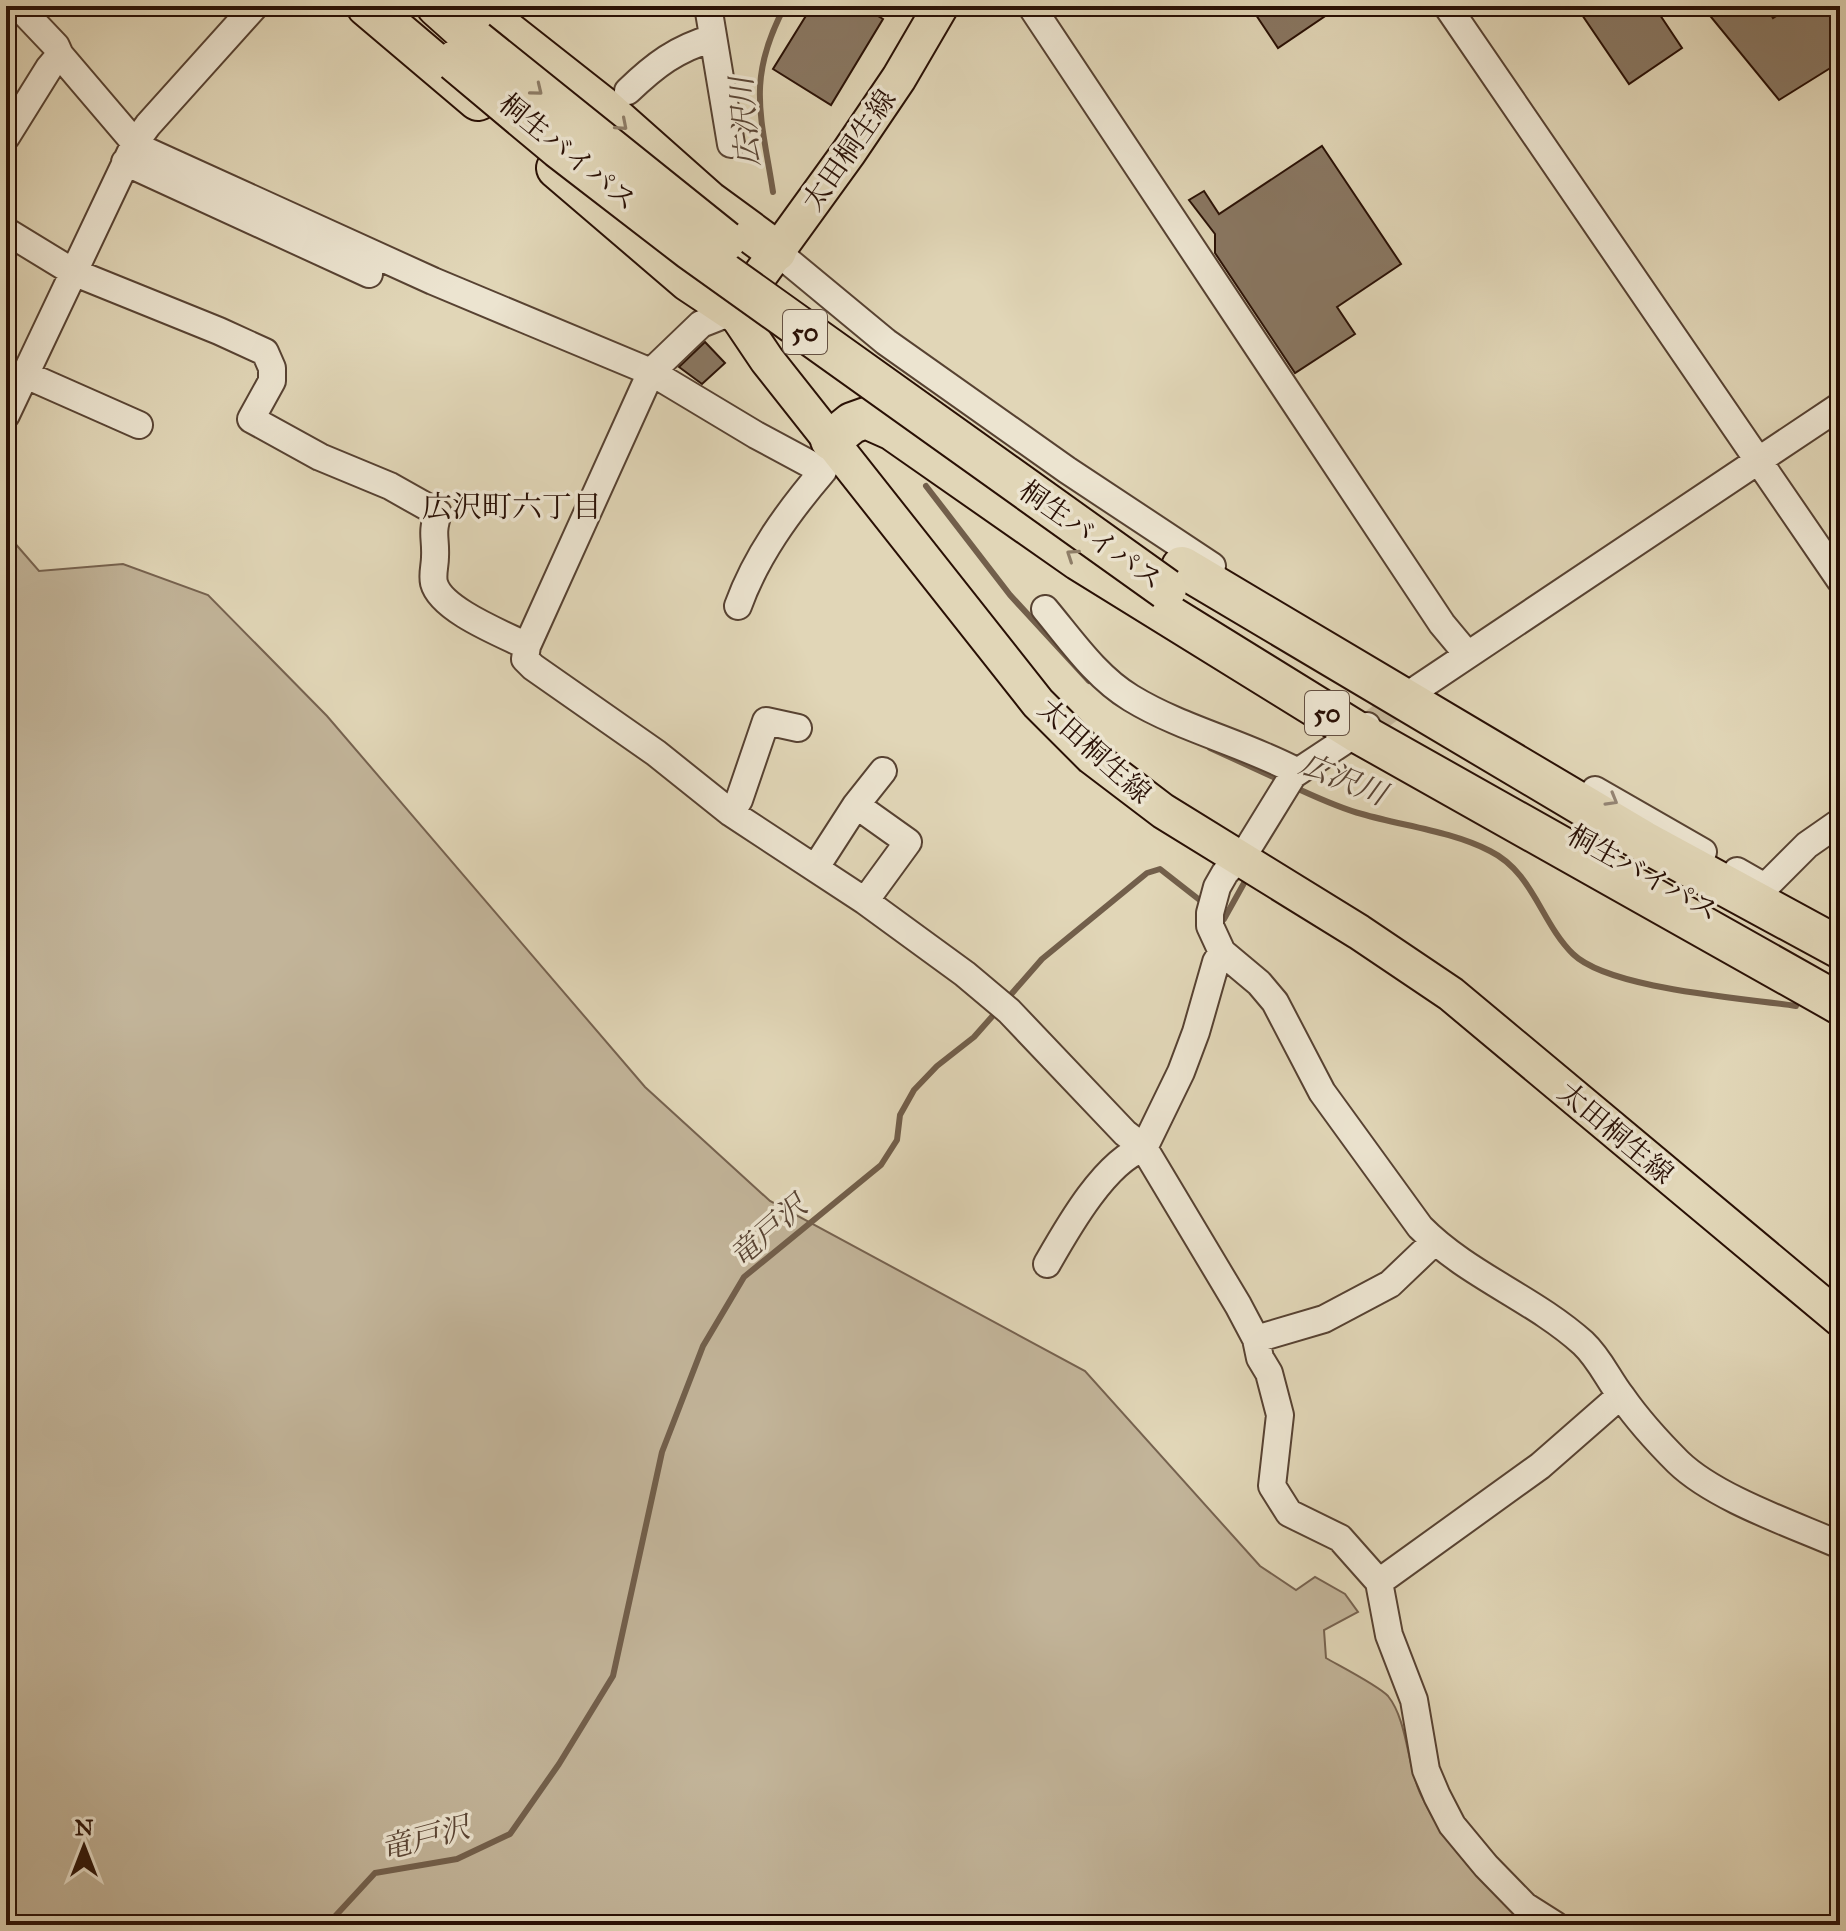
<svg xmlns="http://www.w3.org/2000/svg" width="1846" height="1931" font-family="'IM FELL Great Primer','Noto Serif JP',serif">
<rect width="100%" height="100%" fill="#e1d6b7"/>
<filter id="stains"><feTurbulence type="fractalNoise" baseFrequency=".0025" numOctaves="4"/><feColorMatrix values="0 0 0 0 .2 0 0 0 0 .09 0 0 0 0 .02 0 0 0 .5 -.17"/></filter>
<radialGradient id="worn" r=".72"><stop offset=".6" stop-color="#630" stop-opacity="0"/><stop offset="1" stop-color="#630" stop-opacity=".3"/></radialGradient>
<!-- green -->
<path fill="#c2b499" stroke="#76624f" stroke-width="2" d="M 6,533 L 39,571 L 123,564 L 208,595 L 327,716 L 645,1087 L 770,1201 L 1085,1371 L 1260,1566 L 1296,1590 L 1315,1577 L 1345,1594 L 1358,1612 L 1324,1630 L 1326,1658 C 1340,1666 1379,1686 1388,1696 C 1408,1721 1407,1767 1421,1795 C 1446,1848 1486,1887 1530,1925 L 6,1925 Z"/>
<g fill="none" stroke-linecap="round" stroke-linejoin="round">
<!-- stream -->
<path stroke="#725f4b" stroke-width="6" d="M 773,192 C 761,115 746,79 785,6
M 926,486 L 1010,595 L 1089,681
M 1210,748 L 1280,780
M 1294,787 C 1316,797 1339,808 1362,814 C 1403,826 1451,831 1490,851 C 1533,872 1541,923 1573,954 C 1609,989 1743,998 1796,1006
M 1218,914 L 1224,919 L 1248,876
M 1007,999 L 1042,959 L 1147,873 L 1160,869 L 1206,905
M 327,1925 L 375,1873 L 457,1859 L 510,1834 L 559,1764 L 613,1676 L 662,1452 L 703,1346 L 744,1277 L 881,1165 L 897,1140 L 900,1115 L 914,1090 L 937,1066 L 974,1037 L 997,1011"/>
</g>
<!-- building -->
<path fill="#897762" stroke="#291005" stroke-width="2" d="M 812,6 L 861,6 L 883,19 L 831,105 L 773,69 Z
M 1250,6 L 1340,6 L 1278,48 Z
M 1576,6 L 1654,6 L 1682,48 L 1629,84 Z
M 1702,6 L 1766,6 L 1773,18 L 1792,6 L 1840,6 L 1840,62 L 1779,100 Z
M 1322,146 L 1401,264 L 1337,307 L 1355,334 L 1295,373 L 1215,253 L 1215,234 L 1189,200 L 1204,191 L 1219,214 Z
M 705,342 L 725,363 L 702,384 L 679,367 Z"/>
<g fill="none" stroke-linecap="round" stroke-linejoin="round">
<!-- minor-tunnel -->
<path stroke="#c5b89c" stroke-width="26" stroke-dasharray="26 13" stroke-linecap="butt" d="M 1369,725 L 1415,691"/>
<defs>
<path id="minor" d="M 18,6 L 56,46 L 60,55 L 135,143 L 147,151 L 433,281 L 651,372 L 756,435 L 823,471 L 832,451 L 831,440
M 708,6 L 731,144
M 1031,6 L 1442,624 L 1467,654
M 1447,6 L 1840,580
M 628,91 C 655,65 676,49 713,38
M 6,137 L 49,68 L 60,55
M 125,162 L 369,274
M 6,231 L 73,272 L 219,331 L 265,352 L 272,368 L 272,381 L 251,419 L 320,457 L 390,486 L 438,513 C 431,535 436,537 435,557 C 435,566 432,574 434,583 C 441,610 503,634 527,646
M 776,251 L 886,342 L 1067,470 L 1212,566
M 734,311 L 701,324 L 651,372 L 527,646 L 525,659 L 533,667 L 656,753 L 731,813 L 865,901 L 965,974 L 1009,1011 L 1125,1133 L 1144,1148 L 1238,1305 L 1256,1339 L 1260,1358 L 1269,1373 L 1280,1415 L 1272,1486 L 1289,1513 L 1340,1538 L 1379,1582 L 1389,1635 L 1414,1700 L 1426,1770 L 1437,1796 L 1452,1825 L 1486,1866 L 1525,1906 L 1555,1925
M 26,375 L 139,425
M 6,415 L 135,143 L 148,125 L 255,6
M 738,606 C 756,556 788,512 823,471
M 1045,609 C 1071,640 1096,677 1131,698 C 1182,729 1243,743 1296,771
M 1417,689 L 1840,406
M 1367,726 L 1293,775 L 1248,848 L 1225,873 L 1217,887 L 1210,913 L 1210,926 L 1222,952 L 1259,983 L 1275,1002 L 1322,1092 L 1420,1227 C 1467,1275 1533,1298 1583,1343 C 1600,1359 1608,1379 1622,1397 C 1638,1420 1658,1442 1678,1462 C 1715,1498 1792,1524 1840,1545
M 1595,790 L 1703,852
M 856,805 L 908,842 L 865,901
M 731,813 L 739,800 L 766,721 L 798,728
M 816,867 L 856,805 L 883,771
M 1737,871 L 1765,887 L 1807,845 L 1840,822
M 1047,1264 C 1067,1229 1105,1161 1144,1148 L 1181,1072 L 1196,1032 L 1216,962 L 1222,952
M 1256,1339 L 1324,1319 L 1390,1284 L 1434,1242
M 1379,1582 L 1540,1466 L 1620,1396
M 1839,1925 L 1840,1925"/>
<path id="major" d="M 941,6 L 899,78 L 849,152 L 734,311 L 767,360 L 1038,703 L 1092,757 L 1163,811 L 1359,932 L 1451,994 L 1840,1319"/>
<path id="highway" d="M 367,6 L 478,100
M 437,6 L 476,41
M 474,6 L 601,106 L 708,201 L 776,251
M 557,168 L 689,281 L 734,311
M 831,440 L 852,423 L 866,418 L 893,430 L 1079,560 L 1357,732 L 1840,1004
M 1182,567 L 1643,841 L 1840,948"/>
</defs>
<!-- minor casing -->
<use href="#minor" stroke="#574232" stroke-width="30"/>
<!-- major casing -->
<use href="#major" stroke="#291005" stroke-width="38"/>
<!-- highway casing -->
<use href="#highway" stroke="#291005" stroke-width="44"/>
<!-- minor -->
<use href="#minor" stroke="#ece4d0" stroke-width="26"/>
<!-- major -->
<use href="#major" stroke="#e1d6b7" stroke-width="34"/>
<!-- highway -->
<use href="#highway" stroke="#e1d6b7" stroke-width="40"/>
<defs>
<path id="highway-bridge" d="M 476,41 L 725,241
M 455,61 L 559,148 L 690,249 L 1166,589"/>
</defs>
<!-- highway-bridge casing -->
<use href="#highway-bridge" stroke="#291005" stroke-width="44" stroke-linecap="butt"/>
<!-- highway-bridge -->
<use href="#highway-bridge" stroke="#e1d6b7" stroke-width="40"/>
</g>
<!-- one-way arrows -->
<defs><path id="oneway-chevron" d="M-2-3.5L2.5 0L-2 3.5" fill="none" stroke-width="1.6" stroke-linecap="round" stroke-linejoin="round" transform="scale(2)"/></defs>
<g stroke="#8e7d67">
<use href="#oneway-chevron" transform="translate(537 90) rotate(39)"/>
<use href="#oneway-chevron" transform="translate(622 125) rotate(41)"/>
<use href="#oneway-chevron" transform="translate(1072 555) rotate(-146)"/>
</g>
<use stroke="#948575" href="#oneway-chevron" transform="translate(1612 800) rotate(30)"/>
<g text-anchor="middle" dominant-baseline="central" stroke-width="7" stroke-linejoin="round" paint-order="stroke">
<!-- shield labels -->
<g fill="#ece4d0" stroke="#645042" stroke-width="2">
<rect x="783" y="310" width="44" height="44" rx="6"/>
<rect x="1305" y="691" width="44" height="44" rx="6"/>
</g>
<g font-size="26" font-weight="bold" fill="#291005">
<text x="805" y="332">50</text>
<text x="1327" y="713">50</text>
</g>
<!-- street labels -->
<g font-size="28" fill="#291005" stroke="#ece4d0">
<text transform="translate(849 150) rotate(-55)">太田桐生線</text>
<text transform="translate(568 152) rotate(39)">桐生バイパス</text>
<text transform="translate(1091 535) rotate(35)">桐生バイパス</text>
<text transform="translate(1095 751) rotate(42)">太田桐生線</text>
<text transform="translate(1643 873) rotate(29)">桐生バイパス</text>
<text transform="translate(1616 1133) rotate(40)">太田桐生線</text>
</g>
<!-- water labels -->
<g font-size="30" font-style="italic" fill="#594434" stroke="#ece4d0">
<text transform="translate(745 122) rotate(-95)">広沢川</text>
<text transform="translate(1343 779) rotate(22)">広沢川</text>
<text transform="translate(768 1231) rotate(-41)">竜戸沢</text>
<text transform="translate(425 1838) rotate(-15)">竜戸沢</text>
</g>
<!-- neighbourhood labels -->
<g font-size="30" fill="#291005" stroke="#ece4d0">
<text x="512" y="507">広沢町六丁目</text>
</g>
</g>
<!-- margin -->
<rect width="1846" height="1931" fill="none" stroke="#e1d6b7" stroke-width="32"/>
<rect x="8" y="8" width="1830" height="1915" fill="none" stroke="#291005" stroke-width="4"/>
<rect x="16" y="16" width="1814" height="1899" fill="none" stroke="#291005" stroke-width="2"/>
<!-- north arrow -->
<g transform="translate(84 1847)" stroke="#ece4d0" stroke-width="6" paint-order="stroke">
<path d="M0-6L14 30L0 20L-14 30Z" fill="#291005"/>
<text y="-12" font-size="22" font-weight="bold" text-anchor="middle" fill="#291005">N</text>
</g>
<rect width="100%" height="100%" filter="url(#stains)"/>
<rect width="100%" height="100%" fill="url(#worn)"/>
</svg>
